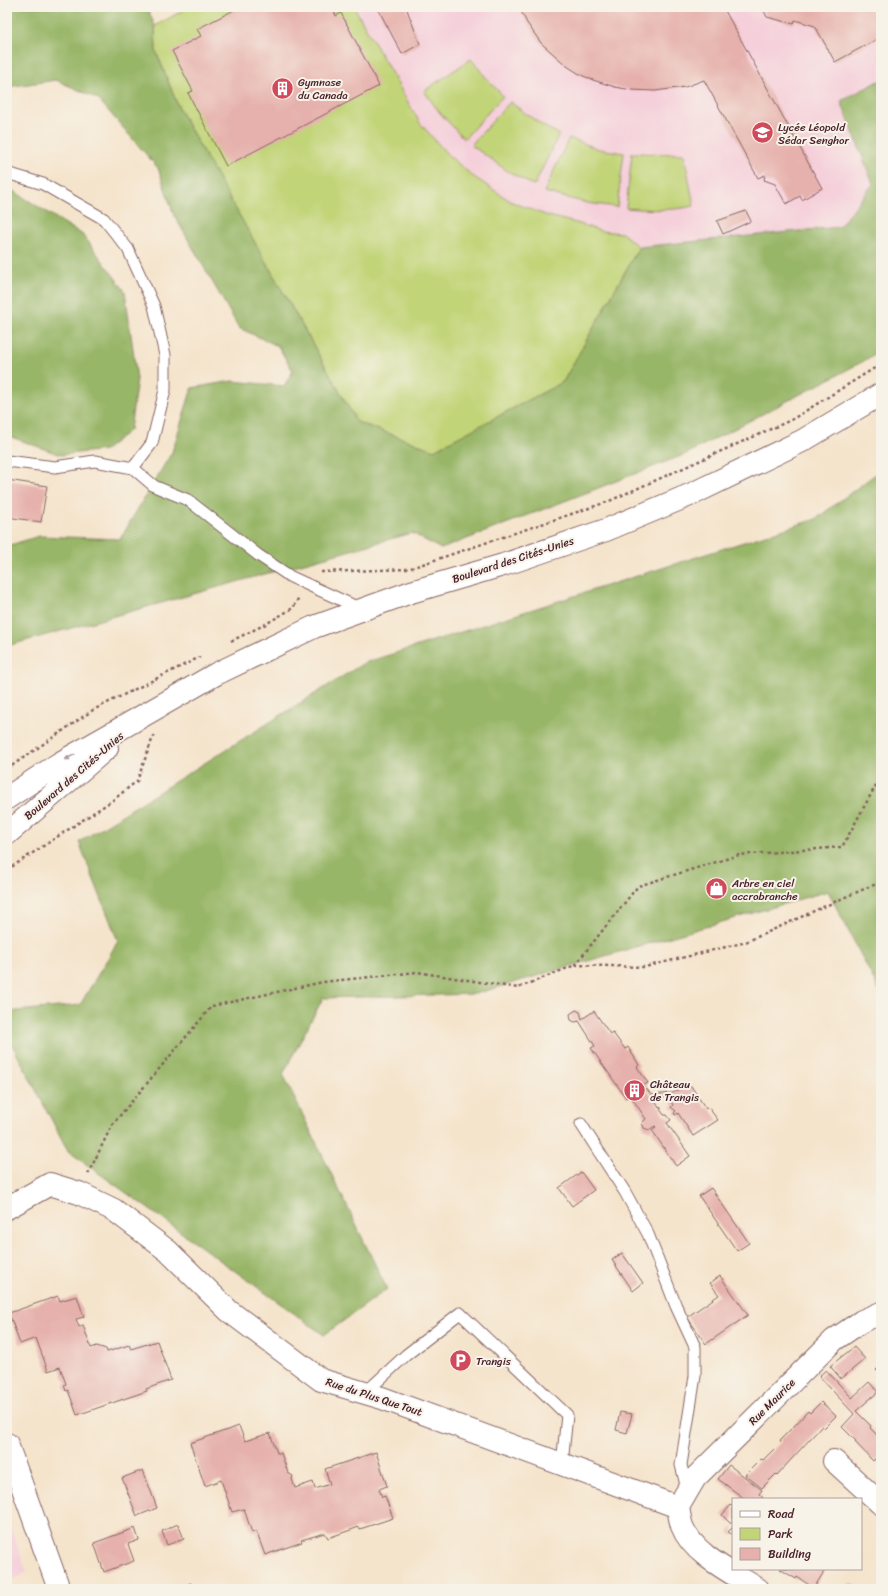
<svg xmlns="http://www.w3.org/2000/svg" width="888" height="1596" font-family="Sriracha,sans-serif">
<rect width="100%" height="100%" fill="#f7f3e8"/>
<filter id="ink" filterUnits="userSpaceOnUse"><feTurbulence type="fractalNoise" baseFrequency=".025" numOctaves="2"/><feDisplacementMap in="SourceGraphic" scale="8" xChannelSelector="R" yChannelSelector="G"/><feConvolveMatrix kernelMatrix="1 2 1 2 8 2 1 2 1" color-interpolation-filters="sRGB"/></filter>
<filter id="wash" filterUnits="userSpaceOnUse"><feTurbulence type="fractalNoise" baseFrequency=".012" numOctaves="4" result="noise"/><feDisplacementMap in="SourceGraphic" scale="16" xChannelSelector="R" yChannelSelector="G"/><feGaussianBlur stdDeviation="0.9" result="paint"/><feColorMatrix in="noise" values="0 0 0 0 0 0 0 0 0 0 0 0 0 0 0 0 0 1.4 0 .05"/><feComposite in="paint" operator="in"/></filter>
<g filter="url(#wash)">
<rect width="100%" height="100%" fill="#f5e4cc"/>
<!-- built -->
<path fill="#f5cfda" d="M 354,7 L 881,7 L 881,80 L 841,101 L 873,184 L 839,227 L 639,247 L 622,233 L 601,231 L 580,224 L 548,216 L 512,202 L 474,177 L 448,155 L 420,123 Z
M 7,1519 L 27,1572 L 7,1583 Z"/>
<!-- green -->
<path fill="#c1d477" stroke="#867a51" d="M 189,7 L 354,7 L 420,123 L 448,155 L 474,177 L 512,202 L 548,216 L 580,224 L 601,231 L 622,233 L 639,247 L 563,382 L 434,450 L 357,422 L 180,111 L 156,51 L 155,26 Z
M 471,59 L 489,81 L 503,96 L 464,139 L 440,113 L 424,91 Z
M 510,102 L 543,126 L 559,134 L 534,186 L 506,170 L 471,145 Z
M 569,138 L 599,149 L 624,153 L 617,207 L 587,203 L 544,192 Z
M 632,153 L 684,154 L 694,206 C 671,211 649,210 626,208 Z"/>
<!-- forest -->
<path fill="#98b668" stroke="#716a4a" d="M 7,7 L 147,7 L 155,26 L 156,51 L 180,111 L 357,422 L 434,450 L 563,382 L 639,247 L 839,227 L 873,184 L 841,101 L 881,80 L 881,350 L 862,362 L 686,454 L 441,549 L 412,533 L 7,646 L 7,546 L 39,536 L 120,539 L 172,452 L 192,388 L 232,381 L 284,386 L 293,371 L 278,346 L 239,328 L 174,215 L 158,168 L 98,99 L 56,80 L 7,87 Z
M 7,187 L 83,235 L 125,291 L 137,379 L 130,430 L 105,450 L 61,455 L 11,437 L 7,433 Z
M 881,470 L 881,994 L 828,891 L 475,994 L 323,998 L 283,1074 L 387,1289 L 324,1335 L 68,1151 L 7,1035 L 7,1012 L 80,1005 L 118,941 L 79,842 L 364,663 L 816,519 Z"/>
<g id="blocks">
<!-- building -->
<path fill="#e6b1ac" d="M 240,7 L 332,7 L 336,16 L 341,13 L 379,86 L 226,166 L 188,93 L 193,91 L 172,51 L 201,36 L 197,29 Z
M 377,7 L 406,7 L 420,44 L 402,54 Z
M 519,7 L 723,7 L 822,188 L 802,200 L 800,196 L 786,204 L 775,184 L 764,180 L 765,175 L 758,178 L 704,80 L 685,87 L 655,91 L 632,90 L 615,87 L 593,80 L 581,75 L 567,66 L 541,43 L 527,23 Z
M 762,7 L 881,7 L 881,37 L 835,62 L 815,26 L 795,20 L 794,24 L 767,17 Z
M 746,211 L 751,221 L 723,234 L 717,221 Z
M 7,480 L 47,486 L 41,522 L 7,517 Z
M 576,1010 L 580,1012 L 582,1019 L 594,1011 L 610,1034 L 613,1033 L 625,1049 L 628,1047 L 639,1065 L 637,1067 L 648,1083 L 644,1085 L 651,1095 L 673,1093 L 686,1085 L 691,1086 L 706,1109 L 708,1107 L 718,1120 L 693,1136 L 678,1113 L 675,1115 L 674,1113 L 676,1111 L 671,1107 L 673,1105 L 668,1097 L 654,1098 L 659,1107 L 660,1106 L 662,1108 L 660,1109 L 664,1115 L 667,1115 L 671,1120 L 667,1123 L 690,1156 L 676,1166 L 652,1130 L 656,1127 L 655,1126 L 649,1130 L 644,1128 L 642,1123 L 646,1119 L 630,1095 L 626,1098 L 591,1048 L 595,1046 L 579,1021 L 575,1022 L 571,1020 L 570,1014 Z
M 581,1172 L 594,1190 L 572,1206 L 559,1188 Z
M 711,1188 L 749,1243 L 737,1251 L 699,1196 Z
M 622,1253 L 643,1283 L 633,1291 L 612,1260 Z
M 720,1276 L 748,1315 L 706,1344 L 687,1317 L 719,1295 L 710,1283 Z
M 58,1296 L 60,1301 L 77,1296 L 84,1317 L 76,1319 L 79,1327 L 83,1325 L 91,1348 L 97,1346 L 106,1349 L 107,1352 L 129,1345 L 131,1349 L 157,1341 L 171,1380 L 146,1389 L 147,1391 L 144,1392 L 77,1415 L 68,1390 L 66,1391 L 64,1385 L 66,1384 L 60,1367 L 48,1371 L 36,1338 L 20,1344 L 9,1313 Z
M 854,1347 L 865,1359 L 841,1379 L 830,1366 Z
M 881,1365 L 881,1375 L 876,1370 Z
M 826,1370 L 852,1398 L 869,1382 L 878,1392 L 856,1411 L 871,1426 L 870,1428 L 881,1439 L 881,1465 L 875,1459 L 873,1461 L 855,1442 L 856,1441 L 842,1427 L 854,1414 L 819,1376 Z
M 821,1402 L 836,1416 L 824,1428 L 822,1426 L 777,1475 L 776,1474 L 762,1488 L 745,1475 L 761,1459 L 763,1460 L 781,1442 L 780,1440 L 794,1426 L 808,1411 L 810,1413 Z
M 620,1412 L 632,1414 L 627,1433 L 616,1430 Z
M 239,1426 L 245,1441 L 270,1433 L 277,1453 L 281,1453 L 288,1473 L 293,1476 L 292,1479 L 295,1488 L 313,1482 L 315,1489 L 330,1484 L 325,1469 L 376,1452 L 387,1486 L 379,1489 L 382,1497 L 385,1496 L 393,1518 L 360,1529 L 359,1527 L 328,1538 L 325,1533 L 301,1540 L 302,1542 L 265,1555 L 256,1531 L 252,1533 L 244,1509 L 232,1512 L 221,1480 L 205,1486 L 190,1443 Z
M 729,1465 L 762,1490 L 759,1494 L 763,1498 L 762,1499 L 745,1499 L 718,1479 Z
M 143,1470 L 157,1508 L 137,1516 L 122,1478 Z
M 731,1505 L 733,1507 L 733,1520 L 730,1523 L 722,1515 Z
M 178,1524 L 184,1539 L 167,1545 L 162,1531 Z
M 733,1527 L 733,1535 L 728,1532 Z
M 135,1528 L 139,1540 L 128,1544 L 134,1561 L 104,1572 L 94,1543 Z
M 780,1569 L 824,1569 L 825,1570 L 814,1588 L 797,1577 L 796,1579 Z
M 191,1583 L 193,1589 L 176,1589 Z
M 850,1583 L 865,1589 L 847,1589 Z"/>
</g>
</g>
<g filter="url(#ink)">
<use href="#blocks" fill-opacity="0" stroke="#866463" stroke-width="1"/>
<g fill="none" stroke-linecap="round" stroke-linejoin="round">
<defs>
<path id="service" d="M 7,173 L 43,184 L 104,219 L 128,249 L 154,306 L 165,355 L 165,390 L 152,443 L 133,468
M 7,461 L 55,467 L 95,461 L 133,468 L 154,486 L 188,500 L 258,555 L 291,577 L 361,609
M 581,1124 L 625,1192 L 648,1234 L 676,1306 L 695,1347 L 695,1376 L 681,1465 L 687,1489
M 365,1393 L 406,1355 L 460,1313 L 567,1415 L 562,1464"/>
<path id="minor" d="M 7,1208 L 50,1184 L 79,1193 L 114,1210 L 168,1251 L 229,1311 L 321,1380 L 382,1398 L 678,1507 C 679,1513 680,1520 682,1526 C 693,1555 733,1573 758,1589
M 834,1461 L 881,1504
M 678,1507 L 695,1478 L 834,1340 L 862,1321 L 881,1313"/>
<path id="tertiary" d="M 7,1444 L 59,1589"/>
<path id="primary" d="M 7,798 L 60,763 L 216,674 L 314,627 L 411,592 L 503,565 L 606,530 L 692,494 L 802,441 L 881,394
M 7,834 L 107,748"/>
</defs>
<!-- service casing -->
<use href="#service" stroke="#866463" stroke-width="13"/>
<!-- minor casing -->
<use href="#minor" stroke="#866463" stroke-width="24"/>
<!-- tertiary casing -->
<use href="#tertiary" stroke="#866463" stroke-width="24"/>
<!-- primary casing -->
<use href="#primary" stroke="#866463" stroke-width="24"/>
<!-- path -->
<path stroke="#866463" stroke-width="2.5" stroke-dasharray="3 3" stroke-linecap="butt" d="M 321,572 L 408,569 L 607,502 L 791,420 L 881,364
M 231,641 L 264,625 L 293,608 L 299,597
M 7,769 L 93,710 L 200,657
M 7,870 L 113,800 L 137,781 L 152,740 L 156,733
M 575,965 L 638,886 L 739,855 L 842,847 L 881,776
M 88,1174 L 112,1125 L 212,1006 L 323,982 L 417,972 L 518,988 L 575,965 L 645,967 L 746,942 L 843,898 L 881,882"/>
<!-- service -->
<use href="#service" stroke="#fff" stroke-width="11"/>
<!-- minor -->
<use href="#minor" stroke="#fff" stroke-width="22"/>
<!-- tertiary -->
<use href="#tertiary" stroke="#fff" stroke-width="22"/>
<!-- primary -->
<use href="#primary" stroke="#fff" stroke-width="22"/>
</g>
<!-- one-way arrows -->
<defs><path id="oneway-solid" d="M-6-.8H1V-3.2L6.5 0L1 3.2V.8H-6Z"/></defs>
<use fill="#ae9aa0" href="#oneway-solid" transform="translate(70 757) rotate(151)"/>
</g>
<!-- icons -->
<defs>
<symbol id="building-disc" viewBox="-11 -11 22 22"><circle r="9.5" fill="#d1495b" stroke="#f7f3e8"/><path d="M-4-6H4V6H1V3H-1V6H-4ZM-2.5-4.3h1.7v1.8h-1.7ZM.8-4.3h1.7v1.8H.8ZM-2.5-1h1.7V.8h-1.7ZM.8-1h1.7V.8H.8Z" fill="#fff"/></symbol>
<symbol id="school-disc" viewBox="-11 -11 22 22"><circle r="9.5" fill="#d1495b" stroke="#f7f3e8"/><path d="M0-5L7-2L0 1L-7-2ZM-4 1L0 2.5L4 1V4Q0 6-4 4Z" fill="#fff"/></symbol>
<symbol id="shop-disc" viewBox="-11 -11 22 22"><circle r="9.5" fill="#d1495b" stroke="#f7f3e8"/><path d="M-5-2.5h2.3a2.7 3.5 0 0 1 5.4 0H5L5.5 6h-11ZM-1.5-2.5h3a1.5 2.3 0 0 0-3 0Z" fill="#fff"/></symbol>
<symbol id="parking-disc" viewBox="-11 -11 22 22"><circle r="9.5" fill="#d1495b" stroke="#f7f3e8"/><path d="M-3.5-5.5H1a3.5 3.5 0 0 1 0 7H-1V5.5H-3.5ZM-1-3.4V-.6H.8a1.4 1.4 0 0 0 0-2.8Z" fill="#fff"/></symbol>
</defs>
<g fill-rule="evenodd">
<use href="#building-disc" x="270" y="76" width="25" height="25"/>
<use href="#school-disc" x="750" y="120" width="25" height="25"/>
<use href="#shop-disc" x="704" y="876" width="25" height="25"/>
<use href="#building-disc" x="622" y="1078" width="25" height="25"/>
<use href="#parking-disc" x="448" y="1348" width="25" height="25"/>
</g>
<g text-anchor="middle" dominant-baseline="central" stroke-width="4" stroke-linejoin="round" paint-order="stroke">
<!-- poi labels -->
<g font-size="11" fill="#4a1f2b" stroke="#f7f3e8" text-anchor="start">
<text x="298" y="82">Gymnase<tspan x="298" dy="13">du Canada</tspan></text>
<text x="778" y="127">Lycée Léopold<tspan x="778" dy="13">Sédar Senghor</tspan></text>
<text x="732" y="883">Arbre en ciel<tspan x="732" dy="13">accrobranche</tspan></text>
<text x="650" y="1084">Château<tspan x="650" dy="13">de Trangis</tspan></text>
<text x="476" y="1361">Trangis</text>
</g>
<!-- street labels -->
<g font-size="11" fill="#4a1f2b" stroke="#f7f3e8">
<text transform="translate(513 560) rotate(-18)">Boulevard des Cités-Unies</text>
<text transform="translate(74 776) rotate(-41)">Boulevard des Cités-Unies</text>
<text transform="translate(374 1397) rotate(18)">Rue du Plus Que Tout</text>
<text transform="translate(772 1402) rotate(-45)">Rue Maurice</text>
</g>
</g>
<!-- margin -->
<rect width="888" height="1596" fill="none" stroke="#f7f3e8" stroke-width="24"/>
<!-- legend -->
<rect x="732" y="1498" width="130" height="72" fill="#f7f3e8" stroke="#b29e9c"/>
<rect x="740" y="1511" width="20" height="6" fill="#ffffff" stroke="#b29e9c"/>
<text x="768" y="1518" font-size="12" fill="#4a1f2b">Road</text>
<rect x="740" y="1528" width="20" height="12" fill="#c1d477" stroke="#b29e9c"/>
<text x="768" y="1538" font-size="12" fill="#4a1f2b">Park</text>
<rect x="740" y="1548" width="20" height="12" fill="#e6b1ac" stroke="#b29e9c"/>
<text x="768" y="1558" font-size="12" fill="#4a1f2b">Building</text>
</svg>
